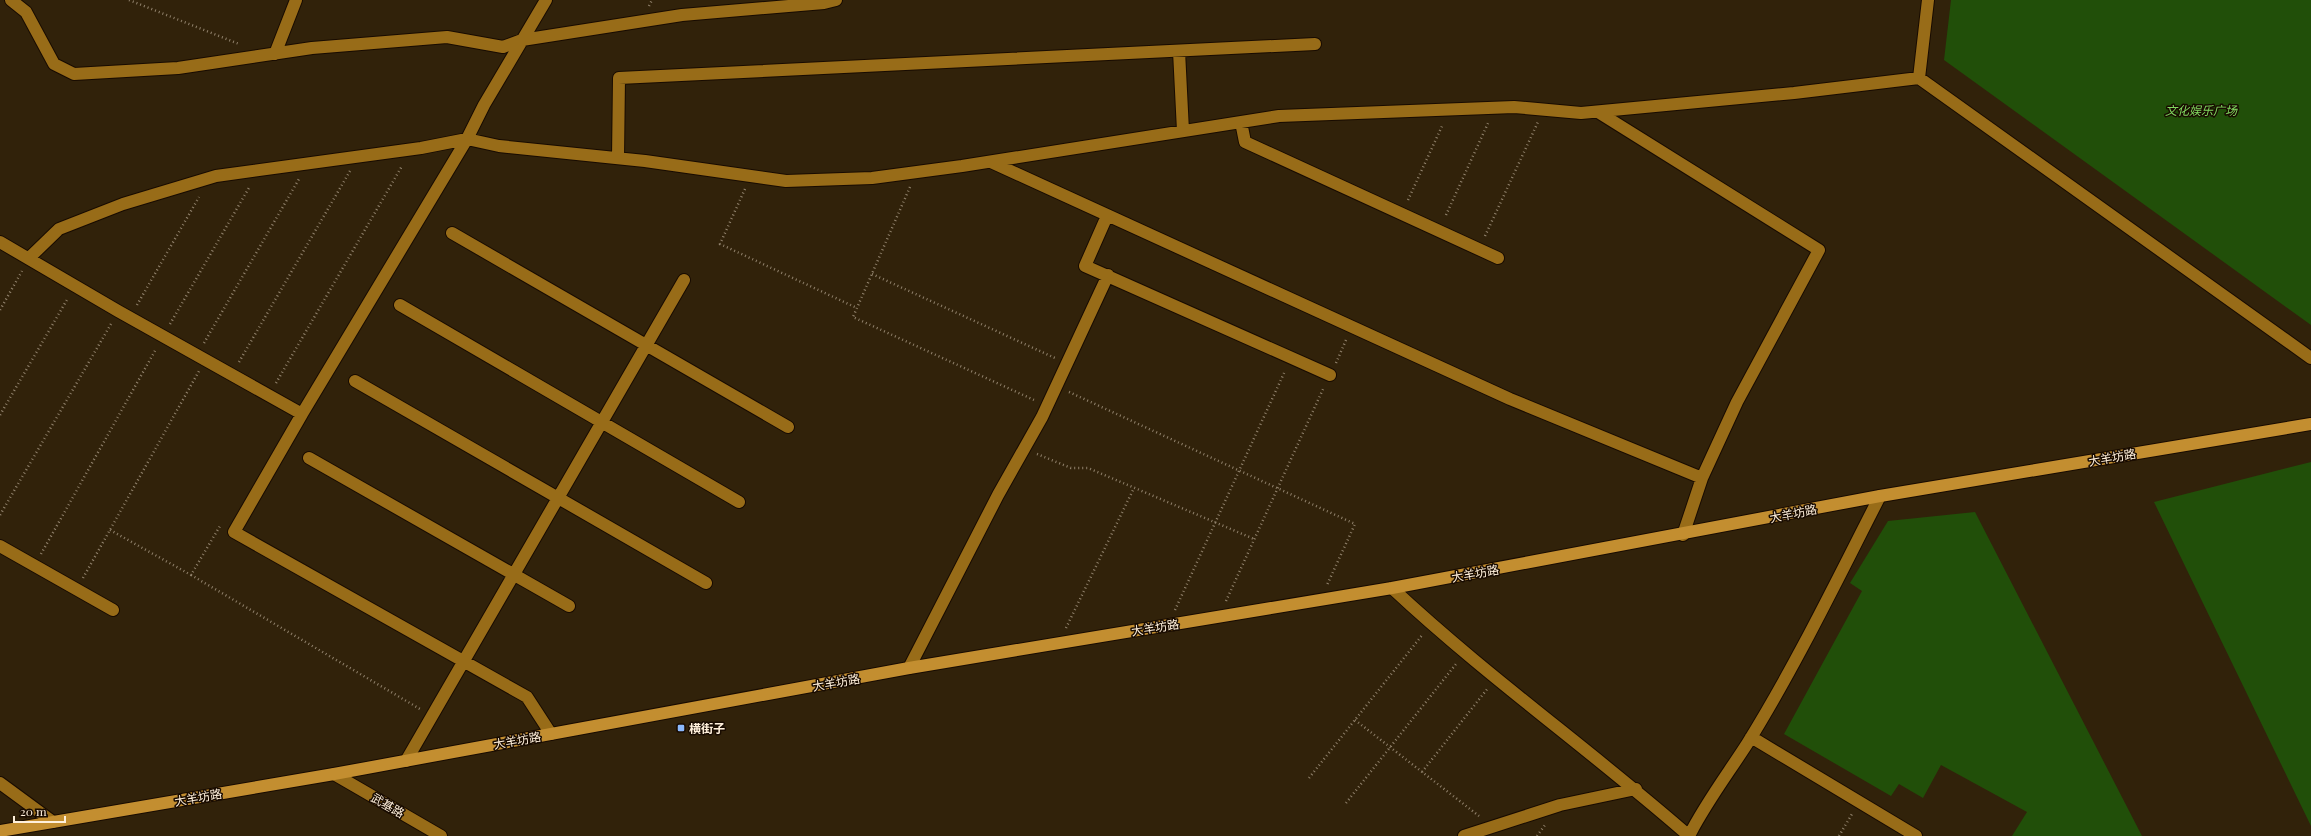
<svg xmlns="http://www.w3.org/2000/svg" width="2311" height="836" font-family="'Playfair Display','Noto Sans SC',serif">
<rect width="100%" height="100%" fill="#31220a"/>
<!-- green -->
<path fill="#214f09" d="M 1951,0 L 2311,0 L 2311,325 L 1944,60 Z
M 2311,462 L 2311,826 L 2154,502 Z
M 1975,512 L 2142,836 L 2012,836 L 2027,812 L 1941,765 L 1923,798 L 1899,784 L 1891,796 L 1784,734 L 1862,591 L 1850,583 L 1888,521 Z"/>
<g fill="none" stroke-linecap="round" stroke-linejoin="round">
<defs>
<path id="minor" d="M 11,0 L 26,12 L 54,64 L 74,74 L 178,68 L 312,48 L 447,37 L 503,47 L 522,40 L 682,15 L 824,3 L 836,0
M 1928,0 L 1919,78 L 2311,358
M 1179,51 L 1183,131
M 275,54 L 296,0
M 1598,112 L 1819,250 L 1737,402 L 1702,478 L 1683,535
M 1241,122 L 1245,142 L 1498,258
M 618,158 L 619,78 L 1315,44
M 991,162 L 1510,399 L 1702,478
M 1107,216 L 1085,266 L 1330,375
M 452,233 L 788,427
M 0,242 L 118,311 L 302,414 L 234,532 L 527,697 L 551,734
M 29,258 L 59,229 L 123,204 L 216,176 L 421,148 L 467,139 L 499,146 L 645,161 L 786,181 L 872,178 L 962,166 L 1279,116 L 1514,107 L 1581,113 L 1794,93 L 1919,78
M 400,305 L 739,502
M 355,381 L 706,583
M 302,414 L 467,139 L 484,105 L 546,0
M 309,458 L 569,606
M 0,546 L 113,610
M 1392,588 C 1486,676 1592,751 1689,836
M 909,668 L 998,495 L 1042,417 L 1108,275
M 1751,737 L 1916,836
M 406,761 L 684,280
M 334,774 L 441,836
M 0,783 L 53,822
M 1464,836 L 1560,805 L 1636,789
M 1689,836 C 1705,804 1727,775 1747,744 C 1796,665 1837,580 1880,496"/>
<path id="major" d="M 0,831 L 334,774 L 909,668 L 1392,588 L 1880,496 L 2311,424"/>
</defs>
<!-- minor casing -->
<use href="#minor" stroke="#180b00" stroke-width="14"/>
<!-- major casing -->
<use href="#major" stroke="#180b00" stroke-width="14"/>
<!-- path -->
<path stroke="#91826c" stroke-width="2.5" stroke-dasharray="1 3" stroke-linecap="butt" d="M 129,0 L 239,44
M 649,6 L 652,0
M 910,187 L 853,317 L 1034,400
M 745,189 L 720,244 L 857,308
M 1408,200 L 1443,124
M 1446,215 L 1489,121
M 1485,236 L 1538,122
M 872,274 L 1055,358
M 137,305 L 199,197
M 0,310 L 22,271
M 170,324 L 250,186
M 204,343 L 299,179
M 239,362 L 350,171
M 1336,363 L 1346,340
M 276,383 L 402,166
M 1069,392 L 1355,524 L 1327,585
M 0,415 L 68,298
M 1037,454 L 1071,468 L 1088,468 L 1254,539
M 0,515 L 111,324
M 110,530 L 191,575 L 220,526
M 41,554 L 156,349
M 191,575 L 420,709
M 83,578 L 199,371
M 1226,601 L 1324,387
M 1175,610 L 1285,371
M 1066,628 L 1134,488
M 1355,720 L 1479,816
M 1422,772 L 1488,688
M 1309,778 L 1423,634
M 1346,803 L 1456,664
M 1537,836 L 1545,825
M 1839,836 L 1852,814"/>
<!-- minor -->
<use href="#minor" stroke="#986c18" stroke-width="12"/>
<!-- major -->
<use href="#major" stroke="#c38e30" stroke-width="12"/>
</g>
<!-- markers -->
<rect fill="#8cb9fc" stroke="#180b00" stroke-width="1.5" x="677" y="724" width="8" height="8" rx="2"/>
<g text-anchor="middle" dominant-baseline="central" stroke-width="3" stroke-linejoin="round" paint-order="stroke">
<!-- park labels -->
<g font-size="12" font-style="italic" fill="#81d85f" stroke="#180b00">
<text x="2201" y="110">文化娱乐广场</text>
</g>
<!-- street labels -->
<g font-size="12" fill="#fff0db" stroke="#180b00">
<text transform="translate(2112 457) rotate(-10)">大羊坊路</text>
<text transform="translate(1793 513) rotate(-11)">大羊坊路</text>
<text transform="translate(1475 573) rotate(-10)">大羊坊路</text>
<text transform="translate(1155 627) rotate(-9)">大羊坊路</text>
<text transform="translate(836 682) rotate(-10)">大羊坊路</text>
<text transform="translate(517 740) rotate(-10)">大羊坊路</text>
<text transform="translate(198 797) rotate(-10)">大羊坊路</text>
<text transform="translate(388 805) rotate(30)">武基路</text>
</g>
<!-- poi labels -->
<g font-size="12" font-weight="bold" fill="#fff0db" stroke="#180b00" text-anchor="start">
<text x="689" y="728">横街子</text>
</g>
</g>
<!-- scale -->
<path d="M14 816v6h51v-6" fill="none" stroke="#fff0db" stroke-width="2"/>
<text x="20" y="816" font-size="12" fill="#fff0db" stroke="#180b00" stroke-width="3" paint-order="stroke">20 m</text>
</svg>
